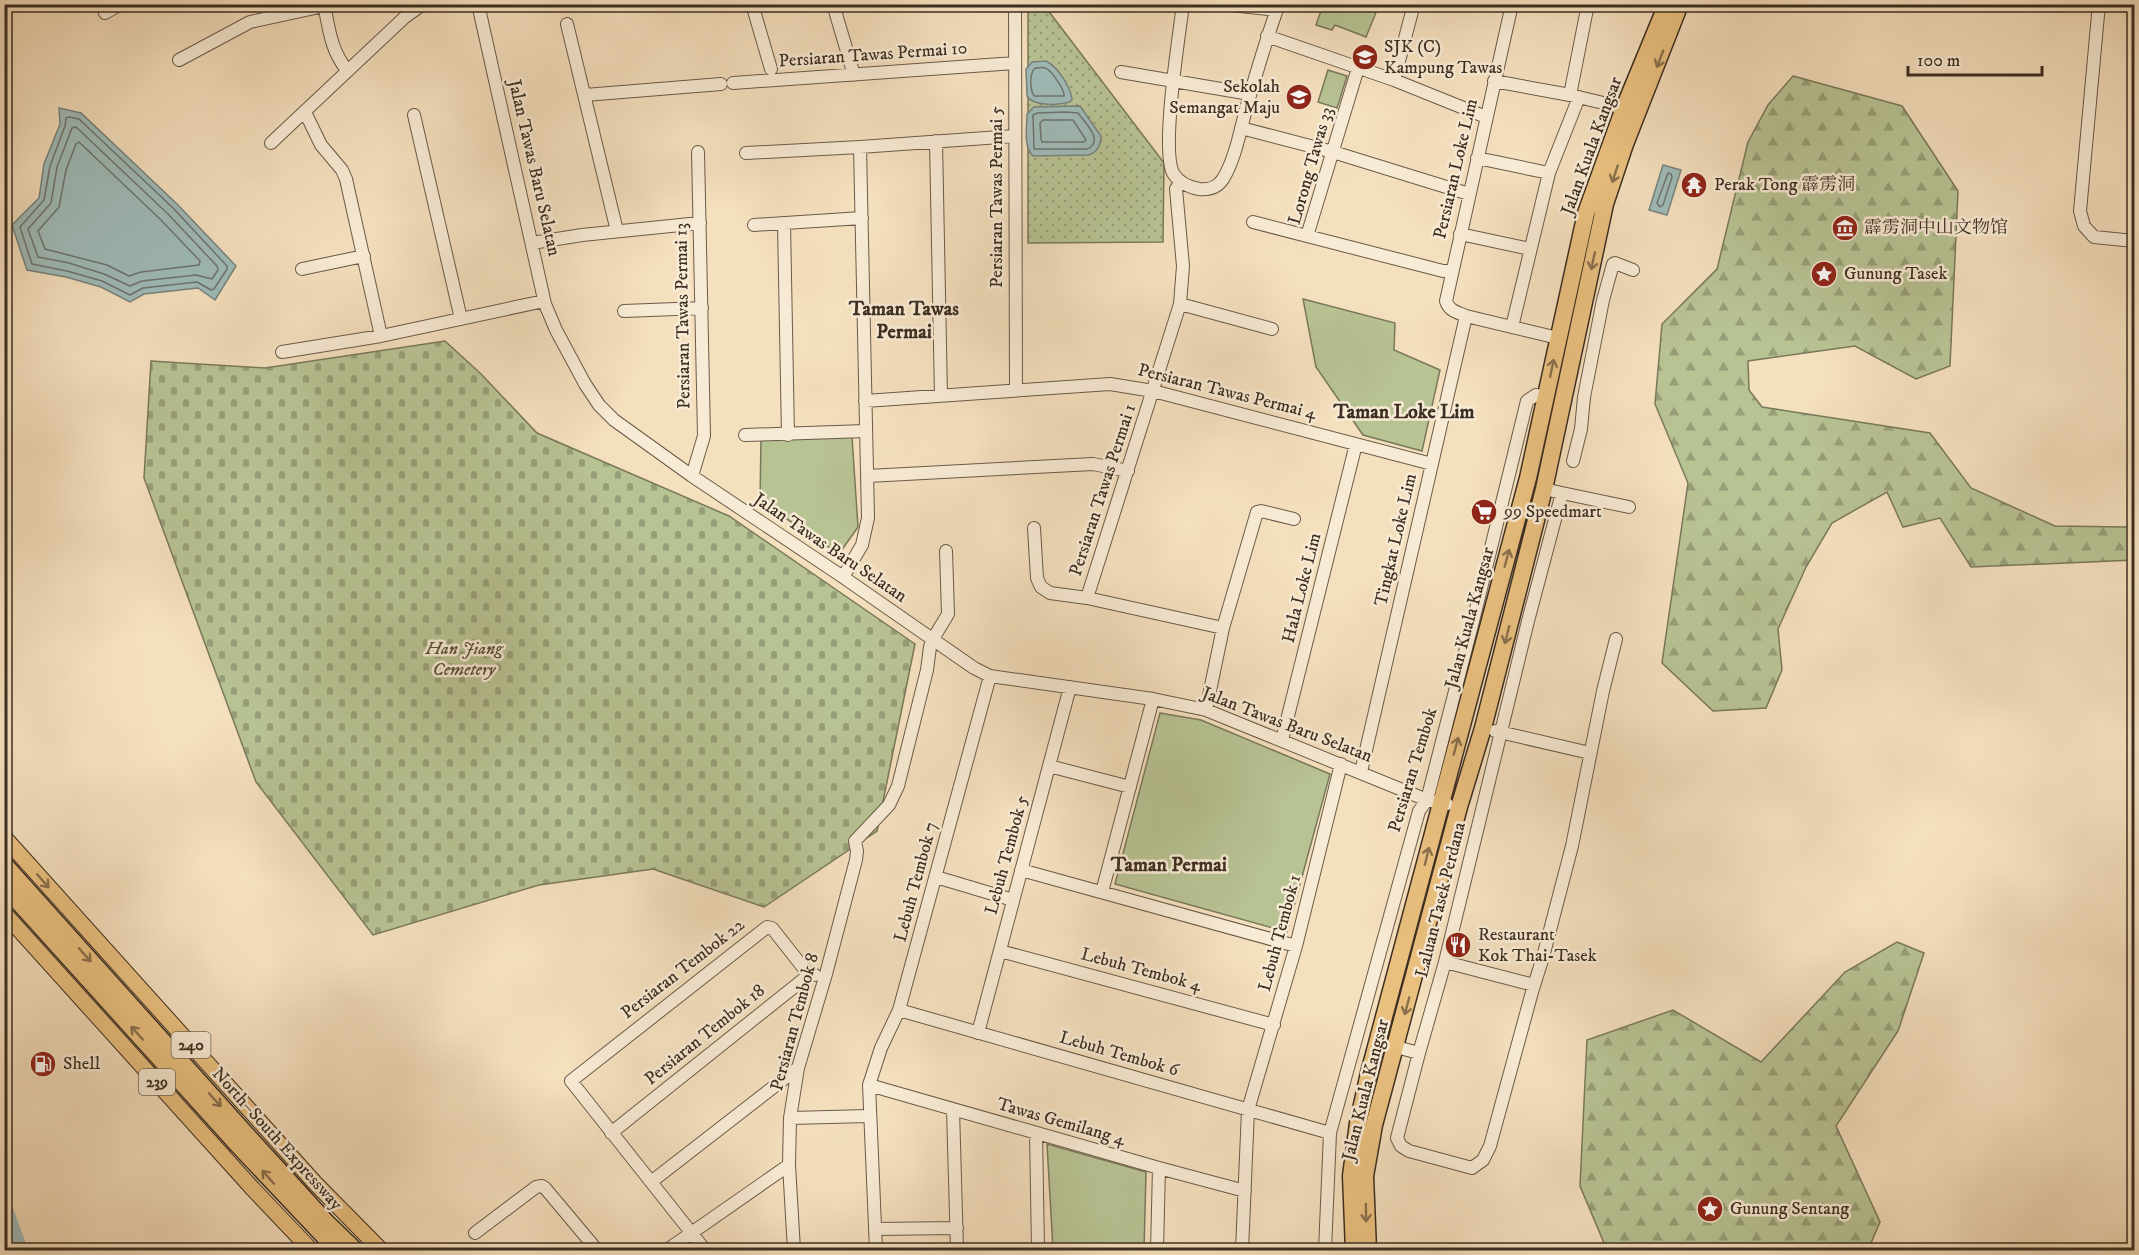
<svg xmlns="http://www.w3.org/2000/svg" width="2139" height="1255" font-family="'IM FELL DW Pica','Noto Serif SC',serif">
<defs>
<pattern id="grass-dots" width="8" height="8" patternUnits="userSpaceOnUse" patternTransform="scale(1.5)"><rect width="8" height="8" fill="#b8c394"/><path d="M2 2h.1M6 6h.1" fill="none" stroke="#979f78" stroke-width="1.8" stroke-linecap="round"/></pattern>
<pattern id="forest-firs" width="22" height="20" patternUnits="userSpaceOnUse" patternTransform="scale(1.5)"><rect width="22" height="20" fill="#b8c394"/><path d="M5 1l3.5 6h-7zM16 11l3.5 6h-7z" fill="#979f78"/></pattern>
<pattern id="cemetery-stones" width="16" height="16" patternUnits="userSpaceOnUse" patternTransform="scale(1.5)"><rect width="16" height="16" fill="#b8c394"/><path d="M2 7V4a2 2 0 0 1 4 0v3zM10 15v-3a2 2 0 0 1 4 0v3z" fill="#979f78"/></pattern>
</defs>
<rect width="100%" height="100%" fill="#f5e0be"/>
<filter id="stains"><feTurbulence type="fractalNoise" baseFrequency=".00333" numOctaves="4"/><feColorMatrix values="0 0 0 0 .2 0 0 0 0 .09 0 0 0 0 .02 0 0 0 .5 -.17"/></filter>
<radialGradient id="worn" r=".72"><stop offset=".6" stop-color="#630" stop-opacity="0"/><stop offset="1" stop-color="#630" stop-opacity=".3"/></radialGradient>
<!-- grass -->
<path fill="url(#grass-dots)" stroke="#7a785b" stroke-width="1.5" d="M 1028,5 L 1044,5 L 1164,163 L 1163,242 L 1028,243 Z"/>
<!-- forest -->
<path fill="url(#forest-firs)" stroke="#7a785b" stroke-width="1.5" d="M 1793,76 L 1902,106 L 1958,191 L 1950,366 L 1916,379 L 1855,346 L 1748,361 L 1749,390 L 1762,407 L 1930,433 L 1971,488 L 2055,526 L 2126,527 L 2134,532 L 2134,560 L 1971,567 L 1940,518 L 1903,527 L 1887,492 L 1832,523 L 1806,567 L 1778,629 L 1782,670 L 1766,708 L 1713,711 L 1662,663 L 1688,483 L 1655,404 L 1662,324 L 1717,269 L 1748,142 L 1768,105 Z
M 1897,942 L 1924,953 L 1898,1031 L 1836,1126 L 1880,1222 L 1868,1250 L 1607,1250 L 1580,1186 L 1587,1040 L 1673,1010 L 1761,1062 L 1845,972 Z"/>
<!-- cemetery -->
<path fill="url(#cemetery-stones)" stroke="#7a785b" stroke-width="1.5" d="M 445,341 L 481,374 L 537,433 L 729,516 L 915,644 L 877,831 L 764,907 L 653,869 L 539,885 L 373,935 L 256,782 L 144,478 L 151,361 L 265,368 Z"/>
<!-- park -->
<path fill="#b8c394" stroke="#7a785b" stroke-width="1.5" d="M 1323,5 L 1323,4 L 1379,5 L 1366,37 L 1335,25 L 1332,30 L 1316,25 Z
M 1328,70 L 1347,76 L 1337,108 L 1318,102 Z
M 1303,299 L 1395,323 L 1394,350 L 1440,370 L 1422,451 L 1363,435 L 1316,367 Z
M 852,437 L 858,527 L 839,554 L 760,501 L 761,438 Z
M 1160,713 L 1201,720 L 1330,774 L 1287,932 L 1115,884 Z
M 1047,1144 L 1146,1172 L 1144,1250 L 1053,1250 Z"/>
<!-- water -->
<path fill="#9fbbb9" stroke="#77837d" stroke-width="1.5" d="M 1046,61 C 1058,67 1070,86 1072,99 L 1070,102 C 1059,105 1034,107 1027,96 L 1026,69 L 1032,62 Z
M 1080,106 L 1101,136 C 1101,145 1097,153 1088,155 L 1033,156 C 1023,146 1027,127 1027,114 L 1034,107 Z
M 59,108 L 81,113 L 177,204 L 236,266 L 215,300 L 198,288 L 144,294 L 130,302 L 101,287 L 66,277 L 27,270 L 12,225 L 39,198 L 44,164 L 60,124 Z
M 1663,165 L 1681,170 L 1667,215 L 1649,210 Z"/>
<g fill="none" stroke-linecap="round" stroke-linejoin="round">
<!-- shore -->
<path stroke="#6e746e" stroke-width="1.5" d="M 1035,68 C 1036,68 1045,67 1045,68 C 1052,70 1065,91 1064,96 L 1034,96 C 1030,89 1029,74 1035,68 Z
M 1066,112 L 1078,113 C 1085,123 1105,141 1087,149 L 1034,149 L 1033,115 L 1037,113 Z
M 69,117 L 79,119 L 173,208 L 227,266 L 227,269 L 214,289 L 211,290 L 197,282 L 143,288 L 130,295 L 102,281 L 67,271 L 32,264 L 20,227 L 44,200 L 50,166 L 65,126 L 66,118 Z
M 1043,120 L 1073,120 L 1086,140 L 1084,142 L 1042,142 L 1041,139 L 1040,123 Z
M 76,127 L 168,214 L 217,266 L 218,270 L 212,279 L 196,275 L 142,281 L 130,286 L 104,274 L 69,263 L 38,257 L 28,229 L 51,203 L 57,167 L 72,128 Z
M 79,142 L 161,220 L 200,261 L 199,265 L 141,272 L 129,276 L 107,265 L 45,249 L 38,231 L 59,207 L 66,170 L 76,144 Z
M 1668,173 L 1671,174 L 1672,177 L 1663,205 L 1660,207 L 1657,203 Z"/>
<!-- river -->
<path stroke="#9fbbb9" stroke-width="16" d="M 4,1207 L 20,1250"/>
<defs>
<path id="minor" d="M 324,4 C 329,29 331,51 347,70
M 478,4 L 545,304 L 556,330 L 585,384 L 599,405 L 614,420 L 692,476 L 843,577 L 974,668 L 990,676 L 1153,699 L 1206,710 L 1427,800 L 1447,804
M 752,4 L 771,69
M 833,4 L 854,75
M 1015,4 L 1016,390
M 1183,4 C 1179,37 1161,148 1173,173 C 1179,183 1188,187 1199,189 C 1209,190 1217,188 1223,179 C 1235,159 1240,132 1246,109 C 1256,74 1266,39 1279,4
M 1222,4 L 1277,10
M 1512,4 L 1446,301 C 1449,311 1457,312 1466,316 L 1558,338
M 2099,4 L 2080,211 L 2084,226 L 2094,237 L 2134,241
M 105,13 L 121,4
M 567,24 L 617,231
M 1267,36 L 1394,80 L 1486,117
M 179,60 L 250,22 L 324,6
M 1358,68 L 1307,236 L 1443,271 L 1452,271
M 1121,72 L 1250,94
M 1394,80 L 1414,4
M 1494,81 L 1570,95 L 1624,108
M 733,83 L 1015,63
M 585,95 L 721,84
M 1570,95 L 1588,4
M 305,112 L 321,145 L 342,170 L 346,179 L 381,336
M 414,115 L 461,319
M 1241,128 L 1333,152 L 1469,194
M 936,141 L 941,396
M 271,143 L 405,17 L 423,4
M 746,153 L 860,147 L 1014,136
M 1477,158 L 1549,173
M 1253,222 L 1307,236
M 784,223 L 788,435
M 754,225 L 862,218
M 1460,234 L 1530,249
M 532,243 L 582,235 L 700,223
M 302,269 L 364,256
M 1180,304 L 1272,329
M 624,311 L 702,308
M 1512,327 L 1549,173 L 1579,97
M 282,352 L 381,336 L 544,301
M 865,401 L 1110,384 L 1153,391 L 1432,464
M 745,435 L 866,431
M 1573,461 L 1581,429 L 1584,397 L 1603,300 L 1613,264 L 1615,263 L 1633,270
M 692,476 L 704,436 L 698,152
M 868,476 L 1093,464 L 1128,471
M 1544,489 L 1562,493 L 1528,621 L 1445,962 L 1419,1053 L 1397,1138 L 1401,1146 L 1409,1151 L 1472,1168 L 1483,1160 L 1490,1146 L 1532,992 L 1543,957 L 1572,846 L 1603,691 L 1616,639
M 1562,493 L 1629,507
M 1034,528 L 1037,578 L 1041,587 L 1050,593 L 1087,598 L 1223,628
M 843,577 L 862,545 L 868,518 L 860,147
M 1087,598 L 1180,304 L 1183,266 L 1176,189 L 1180,183
M 1206,710 L 1223,628 L 1257,512 L 1261,511 L 1294,519
M 1495,731 L 1590,753
M 1282,740 L 1356,444
M 1049,766 L 1130,787
M 1361,772 L 1466,316
M 1021,870 L 1296,946
M 936,877 L 1013,900
M 1102,892 L 1153,699
M 1000,951 L 1274,1025
M 1445,962 L 1534,985
M 899,1010 L 1330,1133
M 978,1033 L 1070,687
M 1396,1047 L 1419,1053
M 869,1085 L 1159,1168 L 1245,1191
M 953,1109 L 957,1250
M 790,1118 L 869,1116
M 611,1133 L 809,975 L 815,975
M 1036,1133 L 1038,1250
M 651,1182 L 798,1068
M 875,1229 L 957,1228
M 475,1233 L 536,1187 L 542,1186 L 545,1188 L 597,1250
M 667,1250 L 789,1165
M 705,1250 L 571,1081 L 767,927 L 772,928 L 809,975
M 794,1250 L 789,1165 L 790,1118 L 798,1068 L 826,974 L 856,860 L 857,851 L 855,841 L 889,805 L 898,786 L 927,670 L 930,647 L 933,639 L 948,614 L 946,551
M 876,1250 L 869,1085 L 881,1048 L 899,1010 L 990,676
M 1157,1250 L 1159,1168
M 1242,1250 L 1248,1110 L 1296,946 L 1341,764
M 1325,1250 L 1330,1133 L 1419,811 L 1427,800 L 1473,621 L 1527,401 L 1536,395 L 1546,397"/>
<path id="major" d="M 4,837 L 315,1183 L 381,1250
M 4,913 L 253,1189 L 311,1250"/>
<path id="highway" d="M 4,864 L 246,1134 L 325,1221 L 355,1250
M 4,886 L 235,1142 L 337,1250
M 1354,1250 L 1351,1176 L 1358,1123 L 1369,1073 L 1528,478 L 1586,213 L 1624,108 L 1667,4
M 1368,1250 L 1365,1176 L 1374,1125 L 1459,807 L 1483,728 L 1544,489 L 1605,204 L 1625,144 L 1680,4"/>
</defs>
<!-- minor casing -->
<use href="#minor" stroke="#6a5a49" stroke-width="14"/>
<!-- major casing -->
<use href="#major" stroke="#3c2e22" stroke-width="17"/>
<!-- highway casing -->
<use href="#highway" stroke="#3c2e22" stroke-width="19"/>
<!-- minor -->
<use href="#minor" stroke="#f8ebd5" stroke-width="12"/>
<!-- major -->
<use href="#major" stroke="#eac07f" stroke-width="15"/>
<!-- highway -->
<use href="#highway" stroke="#eac07f" stroke-width="16"/>
</g>
<!-- one-way arrows -->
<defs><path id="oneway-shaft" d="M-6 0H5M1.5-3L5.5 0L1.5 3" fill="none" stroke-width="1.6" stroke-linecap="round" stroke-linejoin="round" transform="scale(1.5)"/></defs>
<g stroke="#8a704c">
<use href="#oneway-shaft" transform="translate(1660 59) rotate(111)"/>
<use href="#oneway-shaft" transform="translate(1615 174) rotate(108)"/>
<use href="#oneway-shaft" transform="translate(1593 261) rotate(102)"/>
<use href="#oneway-shaft" transform="translate(1552 368) rotate(-78)"/>
<use href="#oneway-shaft" transform="translate(1507 558) rotate(-75)"/>
<use href="#oneway-shaft" transform="translate(1507 635) rotate(104)"/>
<use href="#oneway-shaft" transform="translate(1456 746) rotate(-75)"/>
<use href="#oneway-shaft" transform="translate(1427 856) rotate(-76)"/>
<use href="#oneway-shaft" transform="translate(43 881) rotate(49)"/>
<use href="#oneway-shaft" transform="translate(85 955) rotate(48)"/>
<use href="#oneway-shaft" transform="translate(1407 1006) rotate(105)"/>
<use href="#oneway-shaft" transform="translate(137 1033) rotate(-132)"/>
<use href="#oneway-shaft" transform="translate(215 1100) rotate(48)"/>
<use href="#oneway-shaft" transform="translate(268 1177) rotate(-132)"/>
<use href="#oneway-shaft" transform="translate(1366 1213) rotate(89)"/>
</g>
<!-- icons -->
<defs>
<symbol id="school-disc" viewBox="-11 -11 22 22"><circle r="9.5" fill="#8f2418" stroke="#f8ebd5"/><path d="M0-5L7-2L0 1L-7-2ZM-4 1L0 2.5L4 1V4Q0 6-4 4Z" fill="#fff"/></symbol>
<symbol id="temple-disc" viewBox="-11 -11 22 22"><circle r="9.5" fill="#8f2418" stroke="#f8ebd5"/><path d="M0-6L5-2H3V0L6.5 2.5H4V6H1.5V3h-3V6H-4V2.5H-6.5L-3 0V-2H-5Z" fill="#fff"/></symbol>
<symbol id="museum-disc" viewBox="-11 -11 22 22"><circle r="9.5" fill="#8f2418" stroke="#f8ebd5"/><path d="M0-6L6-3V-2H-6V-3ZM-5-1h2V3h-2ZM-1-1h2V3h-2ZM3-1h2V3H3ZM-6 4H6V6H-6Z" fill="#fff"/></symbol>
<symbol id="sight-disc" viewBox="-11 -11 22 22"><circle r="9.5" fill="#8f2418" stroke="#f8ebd5"/><path d="M0-6L1.8-2.2L6-1.7L2.9 1.2L3.7 5.4L0 3.3L-3.7 5.4L-2.9 1.2L-6-1.7L-1.8-2.2Z" fill="#fff"/></symbol>
<symbol id="supermarket-disc" viewBox="-11 -11 22 22"><circle r="9.5" fill="#8f2418" stroke="#f8ebd5"/><path d="M-6-5.5h2.5l.6 2H6L4.5 2H-2.5L-4.4-4H-6ZM-1.5 3.2a1.3 1.3 0 1 0 .1 0ZM3 3.2a1.3 1.3 0 1 0 .1 0Z" fill="#fff"/></symbol>
<symbol id="restaurant-disc" viewBox="-11 -11 22 22"><circle r="9.5" fill="#8f2418" stroke="#f8ebd5"/><path d="M-5-6h1v4h1v-4h1v4h1v-4h1v5L-1.5 .5V6h-2V.5L-5-1ZM5-6V6H3V1.5H1.5Q1.5-4 5-6Z" fill="#fff"/></symbol>
<symbol id="fuel-disc" viewBox="-11 -11 22 22"><circle r="9.5" fill="#8f2418" stroke="#f8ebd5"/><path d="M-5.5-6h7V0h2V4h1.3V-2.5L3-4.5l.8-.8L6-3V5H2.5V1h-1V6h-7ZM-4.2-4.7v3.2H.2V-4.7Z" fill="#fff"/></symbol>
</defs>
<g fill-rule="evenodd">
<use href="#school-disc" x="1350" y="42" width="30" height="30"/>
<use href="#school-disc" x="1284" y="82" width="30" height="30"/>
<use href="#temple-disc" x="1679" y="170" width="30" height="30"/>
<use href="#museum-disc" x="1830" y="213" width="30" height="30"/>
<use href="#sight-disc" x="1809" y="259" width="30" height="30"/>
<use href="#supermarket-disc" x="1469" y="497" width="30" height="30"/>
<use href="#restaurant-disc" x="1443" y="930" width="30" height="30"/>
<use href="#fuel-disc" x="28" y="1049" width="30" height="30"/>
<use href="#sight-disc" x="1695" y="1194" width="30" height="30"/>
</g>
<g text-anchor="middle" dominant-baseline="central" stroke-width="5" stroke-linejoin="round" paint-order="stroke">
<!-- shield labels -->
<g fill="#f8ebd5" stroke="#746758" stroke-width="1.5">
<rect x="171.5" y="1032" width="39" height="26" rx="4.5"/>
<rect x="139" y="1069" width="36" height="26" rx="4.5"/>
</g>
<g font-size="16" font-weight="bold" fill="#3c2e22">
<text x="191" y="1045">240</text>
<text x="157" y="1082">239</text>
</g>
<!-- poi labels -->
<g font-size="18" fill="#3c2e22" stroke="#f8ebd5" text-anchor="start">
<text x="1384" y="47">SJK (C)<tspan x="1384" dy="21">Kampung Tawas</tspan></text>
<text x="1280" y="87" text-anchor="end">Sekolah<tspan x="1280" dy="21">Semangat Maju</tspan></text>
<text x="1714" y="185">Perak Tong 霹雳洞</text>
<text x="1864" y="228">霹雳洞中山文物馆</text>
<text x="1844" y="274">Gunung Tasek</text>
<text x="1504" y="512">99 Speedmart</text>
<text x="1478" y="935">Restaurant<tspan x="1478" dy="21">Kok Thai-Tasek</tspan></text>
<text x="63" y="1064">Shell</text>
<text x="1730" y="1209">Gunung Sentang</text>
</g>
<!-- street labels -->
<g font-size="18" fill="#3c2e22" stroke="#f8ebd5">
<text transform="translate(873 55) rotate(-4)">Persiaran Tawas Permai 10</text>
<text transform="translate(1592 146) rotate(-70)">Jalan Kuala Kangsar</text>
<text transform="translate(1311 166) rotate(-74)">Lorong Tawas 33</text>
<text transform="translate(534 168) rotate(77)">Jalan Tawas Baru Selatan</text>
<text transform="translate(1456 169) rotate(-77)">Persiaran Loke Lim</text>
<text transform="translate(997 197) rotate(-90)">Persiaran Tawas Permai 5</text>
<text transform="translate(683 316) rotate(-91)">Persiaran Tawas Permai 13</text>
<text transform="translate(1227 392) rotate(14)">Persiaran Tawas Permai 4</text>
<text transform="translate(1103 490) rotate(-72)">Persiaran Tawas Permai 1</text>
<text transform="translate(1396 540) rotate(-77)">Tingkat Loke Lim</text>
<text transform="translate(830 548) rotate(34)">Jalan Tawas Baru Selatan</text>
<text transform="translate(1302 588) rotate(-76)">Hala Loke Lim</text>
<text transform="translate(1470 618) rotate(-75)">Jalan Kuala Kangsar</text>
<text transform="translate(1287 725) rotate(21)">Jalan Tawas Baru Selatan</text>
<text transform="translate(1413 770) rotate(-73)">Persiaran Tembok</text>
<text transform="translate(1007 855) rotate(-75)">Lebuh Tembok 5</text>
<text transform="translate(916 882) rotate(-75)">Lebuh Tembok 7</text>
<text transform="translate(1441 900) rotate(-76)">Laluan Tasek Perdana</text>
<text transform="translate(1280 933) rotate(-75)">Lebuh Tembok 1</text>
<text transform="translate(683 969) rotate(-38)">Persiaran Tembok 22</text>
<text transform="translate(1141 970) rotate(15)">Lebuh Tembok 4</text>
<text transform="translate(795 1022) rotate(-75)">Persiaran Tembok 8</text>
<text transform="translate(705 1035) rotate(-39)">Persiaran Tembok 18</text>
<text transform="translate(1119 1054) rotate(16)">Lebuh Tembok 6</text>
<text transform="translate(1366 1090) rotate(-76)">Jalan Kuala Kangsar</text>
<text transform="translate(1061 1122) rotate(16)">Tawas Gemilang 4</text>
<text transform="translate(277 1139) rotate(48)">North–South Expressway</text>
</g>
<!-- park labels -->
<g font-size="18" font-style="italic" fill="#554c39" stroke="#f8ebd5">
<text x="464" y="649">Han Jiang<tspan x="464" dy="21">Cemetery</tspan></text>
</g>
<!-- neighbourhood labels -->
<g font-size="20" font-weight="bold" fill="#3c2e22" stroke="#f8ebd5">
<text x="904" y="309">Taman Tawas<tspan x="904" dy="23">Permai</tspan></text>
<text x="1404" y="412">Taman Loke Lim</text>
<text x="1169" y="865">Taman Permai</text>
</g>
</g>
<!-- margin -->
<rect width="2139" height="1255" fill="none" stroke="#f5e0be" stroke-width="24"/>
<rect x="6" y="6" width="2127" height="1243" fill="none" stroke="#3c2e22" stroke-width="3"/>
<rect x="12" y="12" width="2115" height="1231" fill="none" stroke="#3c2e22" stroke-width="1.5"/>
<!-- scale -->
<path d="M1908 66v9h134v-9" fill="none" stroke="#3c2e22" stroke-width="3"/>
<text x="1917" y="66" font-size="18" fill="#3c2e22" stroke="#f8ebd5" stroke-width="4.5" paint-order="stroke">100 m</text>
<rect width="100%" height="100%" filter="url(#stains)"/>
<rect width="100%" height="100%" fill="url(#worn)"/>
</svg>
